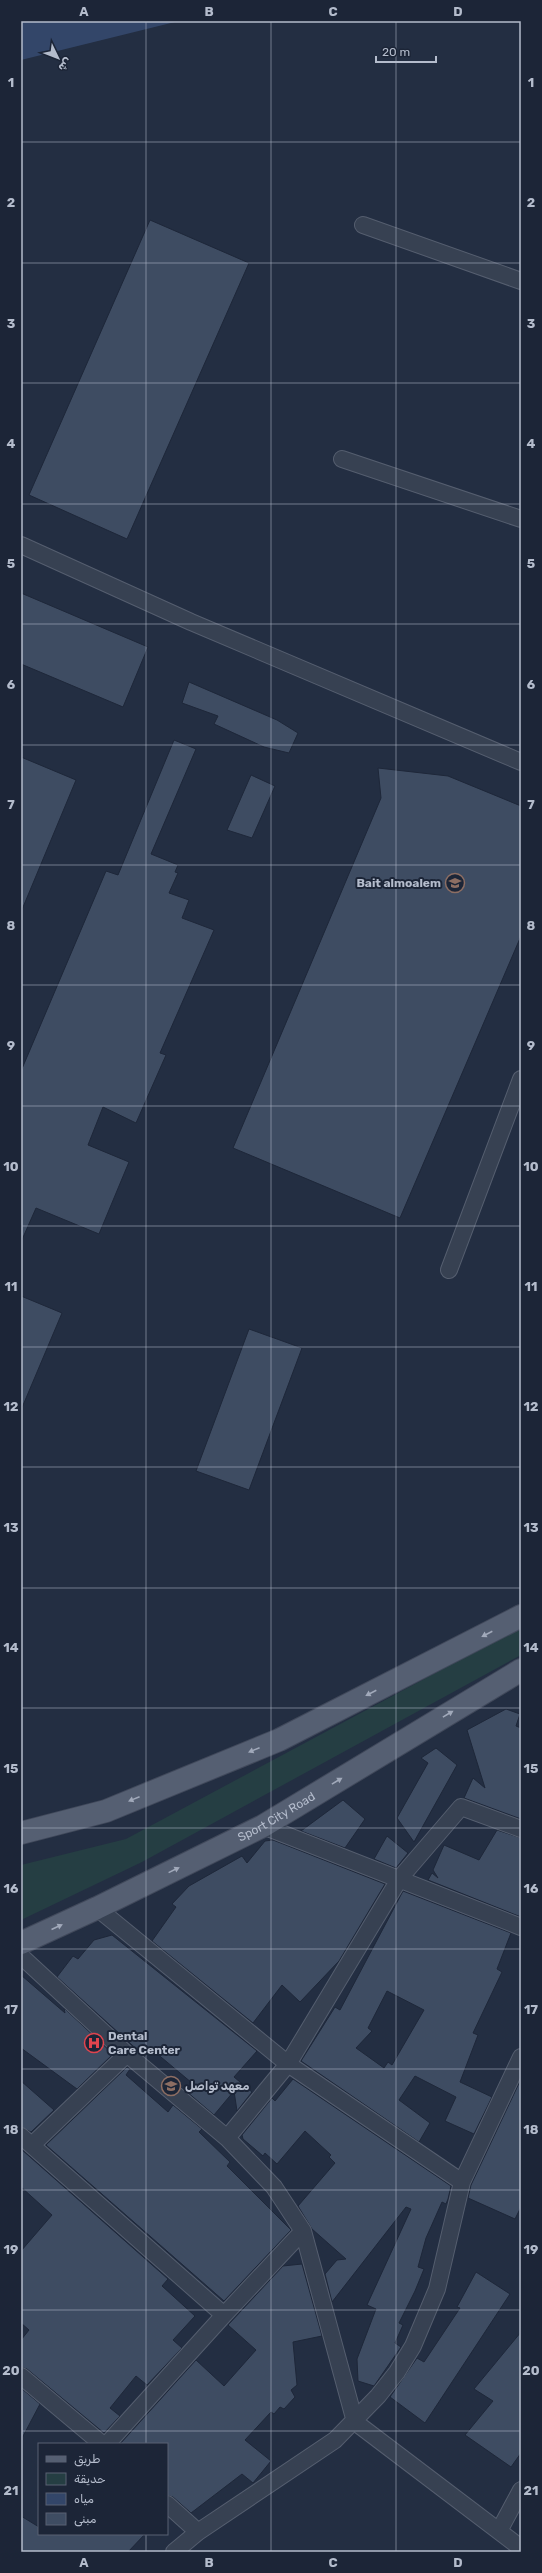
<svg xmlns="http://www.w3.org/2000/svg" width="542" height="2573" font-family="Rubik,Cairo,sans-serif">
<rect width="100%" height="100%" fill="#232e42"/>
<!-- green -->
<path fill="#253e43" d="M 521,1627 L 521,1655 L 142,1862 L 21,1920 L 21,1865 L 126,1839 Z"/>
<!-- water -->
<path fill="#334669" d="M 21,21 L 179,21 L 21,60 Z"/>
<!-- building -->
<path fill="#3e4c62" stroke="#1e2739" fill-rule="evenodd" d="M 150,220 L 249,263 L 127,539 L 29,495 Z
M 21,593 L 148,647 L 123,707 L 21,664 Z
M 189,682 L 277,720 L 298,733 L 289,753 L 264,747 L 214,724 L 218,716 L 182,703 Z
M 174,740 L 196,749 L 151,854 L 178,865 L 175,872 L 178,873 L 169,893 L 189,900 L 182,918 L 214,930 L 160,1053 L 166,1055 L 136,1123 L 103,1107 L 88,1145 L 129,1162 L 99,1234 L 36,1208 L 21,1242 L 21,1071 L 106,871 L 118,875 Z
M 21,757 L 76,780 L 21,912 Z
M 378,768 L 448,776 L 521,806 L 521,936 L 400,1218 L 233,1148 L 381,798 Z
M 251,775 L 275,786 L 252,838 L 227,830 Z
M 21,1296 L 62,1313 L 21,1410 Z
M 249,1329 L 302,1348 L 249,1490 L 196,1471 Z
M 506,1709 L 520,1714 L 516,1726 L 521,1728 L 521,1819 L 464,1798 L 473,1778 L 485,1788 L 467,1730 Z
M 436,1748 L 457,1765 L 414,1842 L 397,1818 L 428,1763 L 421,1758 Z
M 343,1800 L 365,1819 L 345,1848 L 301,1831 Z
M 497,1830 L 521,1838 L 521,1917 L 428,1880 L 432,1873 L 438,1878 L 433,1870 L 444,1845 L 479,1860 Z
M 387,1836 L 408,1853 L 396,1868 L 374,1859 Z
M 273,1840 L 385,1884 L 339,1961 L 300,2002 L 282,1985 L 253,2023 L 152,1941 L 176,1907 L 172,1904 L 189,1886 L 242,1856 L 247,1863 L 265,1841 Z
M 403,1891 L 511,1933 L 497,1969 L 502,1972 L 473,2033 L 478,2035 L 460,2082 L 492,2097 L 474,2134 L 445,2121 L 456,2097 L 415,2076 L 399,2100 L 430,2123 L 419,2142 L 301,2061 L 335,2007 L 340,2010 ZM 387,1991 L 424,2010 L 392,2065 L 388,2062 L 384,2068 L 356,2048 L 372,2031 L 368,2028 Z
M 112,1935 L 257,2051 L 234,2077 L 252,2092 L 237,2111 L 234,2091 L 214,2115 L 186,2091 L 192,2083 L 149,2047 L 142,2054 L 57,1977 L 73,1956 L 78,1959 L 94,1940 Z
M 21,1975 L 65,2013 L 64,2008 L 113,2054 L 77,2089 L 21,2048 Z
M 127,2067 L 130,2069 L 126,2075 L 168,2112 L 173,2105 L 202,2129 L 199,2132 L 230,2162 L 227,2166 L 291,2230 L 224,2301 L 46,2145 Z
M 293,2079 L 451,2186 L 448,2199 L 446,2204 L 442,2202 L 426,2238 L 418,2267 L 424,2269 L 415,2291 L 399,2323 L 403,2325 L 395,2343 L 401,2347 L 374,2386 L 358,2381 L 357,2359 L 376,2309 L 367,2305 L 411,2209 L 406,2207 L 332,2302 L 325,2274 L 337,2260 L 346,2259 L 312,2229 L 298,2206 L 335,2163 L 329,2157 L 331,2155 L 305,2131 L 277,2164 L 265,2153 L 263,2156 L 243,2139 L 242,2135 L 272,2098 L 275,2101 Z
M 521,2079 L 521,2207 L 515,2219 L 468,2198 L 471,2185 Z
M 21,2081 L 54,2110 L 31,2132 L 21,2127 Z
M 21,2149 L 168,2279 L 162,2286 L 195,2316 L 173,2340 L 182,2348 L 147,2385 L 136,2376 L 110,2408 L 120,2416 L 104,2433 L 27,2369 L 21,2367 L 21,2340 L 29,2330 L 21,2323 L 21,2251 L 52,2215 L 21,2187 Z
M 302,2264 L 322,2336 L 293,2342 L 297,2385 L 291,2390 L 295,2397 L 284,2409 L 280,2407 L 274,2414 L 271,2412 L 245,2440 L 271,2461 L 253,2483 L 242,2474 L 191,2513 L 173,2497 L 167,2495 L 167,2444 L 120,2444 L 196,2360 L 224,2386 L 256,2350 L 228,2325 L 283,2266 Z
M 476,2272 L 510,2294 L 425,2423 L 390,2397 L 417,2358 L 424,2362 L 460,2308 L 457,2307 Z
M 521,2332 L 521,2453 L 511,2467 L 465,2435 L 493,2401 L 474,2389 Z
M 21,2388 L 40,2404 L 21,2440 Z
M 21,2516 L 39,2527 L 39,2534 L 145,2534 L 128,2552 L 21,2552 Z"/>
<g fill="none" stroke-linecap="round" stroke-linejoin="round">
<defs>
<path id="minor" d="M 363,225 L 521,281
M 342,459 L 521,519
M 21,545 L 191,622 L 521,762
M 449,1270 L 521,1079
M 263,1826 L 521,1927
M 97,1908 L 288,2064 L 462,2182
M 21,1956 L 127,2054 L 227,2138 L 274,2187 L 303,2231 L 355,2422 L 521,2548
M 21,2136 L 224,2315
M 227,2138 L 288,2064 L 400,1878 L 461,1807 L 521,1829
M 32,2145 L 127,2054
M 21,2376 L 102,2444
M 107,2444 L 224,2315 L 303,2231
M 167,2504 L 198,2532
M 499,2531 L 521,2490
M 174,2552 L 198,2532 L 335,2440 L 378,2396 L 397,2372 L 413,2346 L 437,2289 L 462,2182 L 521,2057"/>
<g id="primary">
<path d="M 21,1833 L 106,1811 L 279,1740 L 521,1616"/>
<path id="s1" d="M 21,1943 L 97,1908 L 263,1826 L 521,1670"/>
</g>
</defs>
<!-- minor casing -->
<use href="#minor" stroke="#555e6f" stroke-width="18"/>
<!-- primary casing -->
<use href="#primary" stroke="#41495b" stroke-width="24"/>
<!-- minor -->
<use href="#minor" stroke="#374152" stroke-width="16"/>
<!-- primary -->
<use href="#primary" stroke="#555f72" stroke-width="22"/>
</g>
<!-- one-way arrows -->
<defs><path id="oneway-solid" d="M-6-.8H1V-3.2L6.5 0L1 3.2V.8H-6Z"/></defs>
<g fill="#a1a9ba">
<use href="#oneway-solid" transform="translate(487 1634) rotate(153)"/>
<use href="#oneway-solid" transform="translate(371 1693) rotate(153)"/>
<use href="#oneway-solid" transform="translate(448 1714) rotate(-31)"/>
<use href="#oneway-solid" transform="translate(254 1750) rotate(158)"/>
<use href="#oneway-solid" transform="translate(337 1781) rotate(-31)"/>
<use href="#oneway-solid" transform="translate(134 1799) rotate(158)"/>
<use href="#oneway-solid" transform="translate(174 1870) rotate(-26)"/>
<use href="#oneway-solid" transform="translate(57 1927) rotate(-24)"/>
</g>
<!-- grid -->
<path fill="none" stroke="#b4bccc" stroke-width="1" stroke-opacity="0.55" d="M 146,21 L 146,2444M 271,21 L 271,2552M 396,21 L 396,2552M 21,142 L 521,142M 21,263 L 521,263M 21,383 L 521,383M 21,504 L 521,504M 21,624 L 521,624M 21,745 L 521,745M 21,865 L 521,865M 21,985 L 521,985M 21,1106 L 521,1106M 21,1226 L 521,1226M 21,1347 L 521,1347M 21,1467 L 521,1467M 21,1588 L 521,1588M 21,1708 L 521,1708M 21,1828 L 521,1828M 21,1949 L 521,1949M 21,2069 L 521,2069M 21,2190 L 521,2190M 21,2310 L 521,2310M 21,2431 L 521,2431M 146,2534 L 146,2552"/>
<!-- icons -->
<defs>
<symbol id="university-ring" viewBox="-11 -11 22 22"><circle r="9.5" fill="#1c2537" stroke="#8d6e63" stroke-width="1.5"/><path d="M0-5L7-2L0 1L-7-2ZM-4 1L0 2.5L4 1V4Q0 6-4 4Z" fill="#8d6e63"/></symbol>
<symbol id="hospital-ring" viewBox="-11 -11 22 22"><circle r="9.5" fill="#1c2537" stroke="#e0444e" stroke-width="1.5"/><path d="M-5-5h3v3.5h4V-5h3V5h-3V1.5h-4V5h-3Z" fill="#e0444e"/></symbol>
<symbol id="school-ring" viewBox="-11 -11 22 22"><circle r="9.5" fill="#1c2537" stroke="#8d6e63" stroke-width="1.5"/><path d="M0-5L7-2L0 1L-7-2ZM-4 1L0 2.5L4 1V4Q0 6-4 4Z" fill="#8d6e63"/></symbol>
</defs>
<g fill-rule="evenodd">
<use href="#university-ring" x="444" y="872" width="22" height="22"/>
<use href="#hospital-ring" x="83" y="2032" width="22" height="22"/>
<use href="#school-ring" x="160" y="2075" width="22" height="22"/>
</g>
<g text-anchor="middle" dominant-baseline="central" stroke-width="4" stroke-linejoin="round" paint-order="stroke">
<!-- poi labels -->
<g font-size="12" font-weight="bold" fill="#b4bccc" stroke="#1c2537" text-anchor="start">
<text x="441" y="883" text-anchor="end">Bait almoalem</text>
<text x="108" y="2036">Dental<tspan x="108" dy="14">Care Center</tspan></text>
<text x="185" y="2086">معهد تواصل</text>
</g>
<!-- street labels -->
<g font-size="12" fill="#b4bccc" stroke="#1c2537">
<text stroke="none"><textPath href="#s1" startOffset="285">Sport City Road</textPath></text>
</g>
</g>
<!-- border -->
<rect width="542" height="2573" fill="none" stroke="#1c2537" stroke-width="44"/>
<!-- legend -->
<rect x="38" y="2443" width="130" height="92" fill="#1c2537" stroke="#596173"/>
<rect x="46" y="2456" width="20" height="6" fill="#555f72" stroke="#596173"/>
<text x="74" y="2463" font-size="12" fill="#b4bccc">طريق</text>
<rect x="46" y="2473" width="20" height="12" fill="#253e43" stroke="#596173"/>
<text x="74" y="2483" font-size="12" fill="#b4bccc">حديقة</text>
<rect x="46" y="2493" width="20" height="12" fill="#334669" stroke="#596173"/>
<text x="74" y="2503" font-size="12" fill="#b4bccc">مياه</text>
<rect x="46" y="2513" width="20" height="12" fill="#3e4c62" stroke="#596173"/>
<text x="74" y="2523" font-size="12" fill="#b4bccc">مبنى</text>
<!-- north arrow -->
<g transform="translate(58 58) rotate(133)" stroke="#1c2537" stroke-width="3" paint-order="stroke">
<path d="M0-3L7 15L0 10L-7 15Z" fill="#b4bccc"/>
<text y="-6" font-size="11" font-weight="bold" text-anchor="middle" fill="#b4bccc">ش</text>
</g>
<!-- scale -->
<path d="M376 56v6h60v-6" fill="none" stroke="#b4bccc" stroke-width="2"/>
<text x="382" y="56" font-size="12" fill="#b4bccc" stroke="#1c2537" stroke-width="3" paint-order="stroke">20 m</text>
<rect x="22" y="22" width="498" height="2529" fill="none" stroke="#b4bccc" stroke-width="1.5"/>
<g font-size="13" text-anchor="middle" font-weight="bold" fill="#b4bccc">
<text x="84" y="16">A</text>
<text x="209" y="16">B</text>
<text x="333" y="16">C</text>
<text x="458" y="16">D</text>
<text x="11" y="87">1</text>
<text x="531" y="87">1</text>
<text x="11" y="207">2</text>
<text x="531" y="207">2</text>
<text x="11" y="328">3</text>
<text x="531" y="328">3</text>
<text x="11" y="448">4</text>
<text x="531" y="448">4</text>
<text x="11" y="568">5</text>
<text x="531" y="568">5</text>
<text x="11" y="689">6</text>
<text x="531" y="689">6</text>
<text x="11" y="809">7</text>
<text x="531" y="809">7</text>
<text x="11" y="930">8</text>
<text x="531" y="930">8</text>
<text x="11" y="1050">9</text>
<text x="531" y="1050">9</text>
<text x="11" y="1171">10</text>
<text x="531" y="1171">10</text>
<text x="11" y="1291">11</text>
<text x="531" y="1291">11</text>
<text x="11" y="1411">12</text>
<text x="531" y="1411">12</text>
<text x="11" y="1532">13</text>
<text x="531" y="1532">13</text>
<text x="11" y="1652">14</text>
<text x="531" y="1652">14</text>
<text x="11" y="1773">15</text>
<text x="531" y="1773">15</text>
<text x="11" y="1893">16</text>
<text x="531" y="1893">16</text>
<text x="11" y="2014">17</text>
<text x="531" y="2014">17</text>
<text x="11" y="2134">18</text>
<text x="531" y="2134">18</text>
<text x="11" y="2254">19</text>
<text x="531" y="2254">19</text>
<text x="11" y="2375">20</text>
<text x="531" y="2375">20</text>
<text x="11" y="2495">21</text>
<text x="531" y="2495">21</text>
<text x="84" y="2567">A</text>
<text x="209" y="2567">B</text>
<text x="333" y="2567">C</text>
<text x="458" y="2567">D</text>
</g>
</svg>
